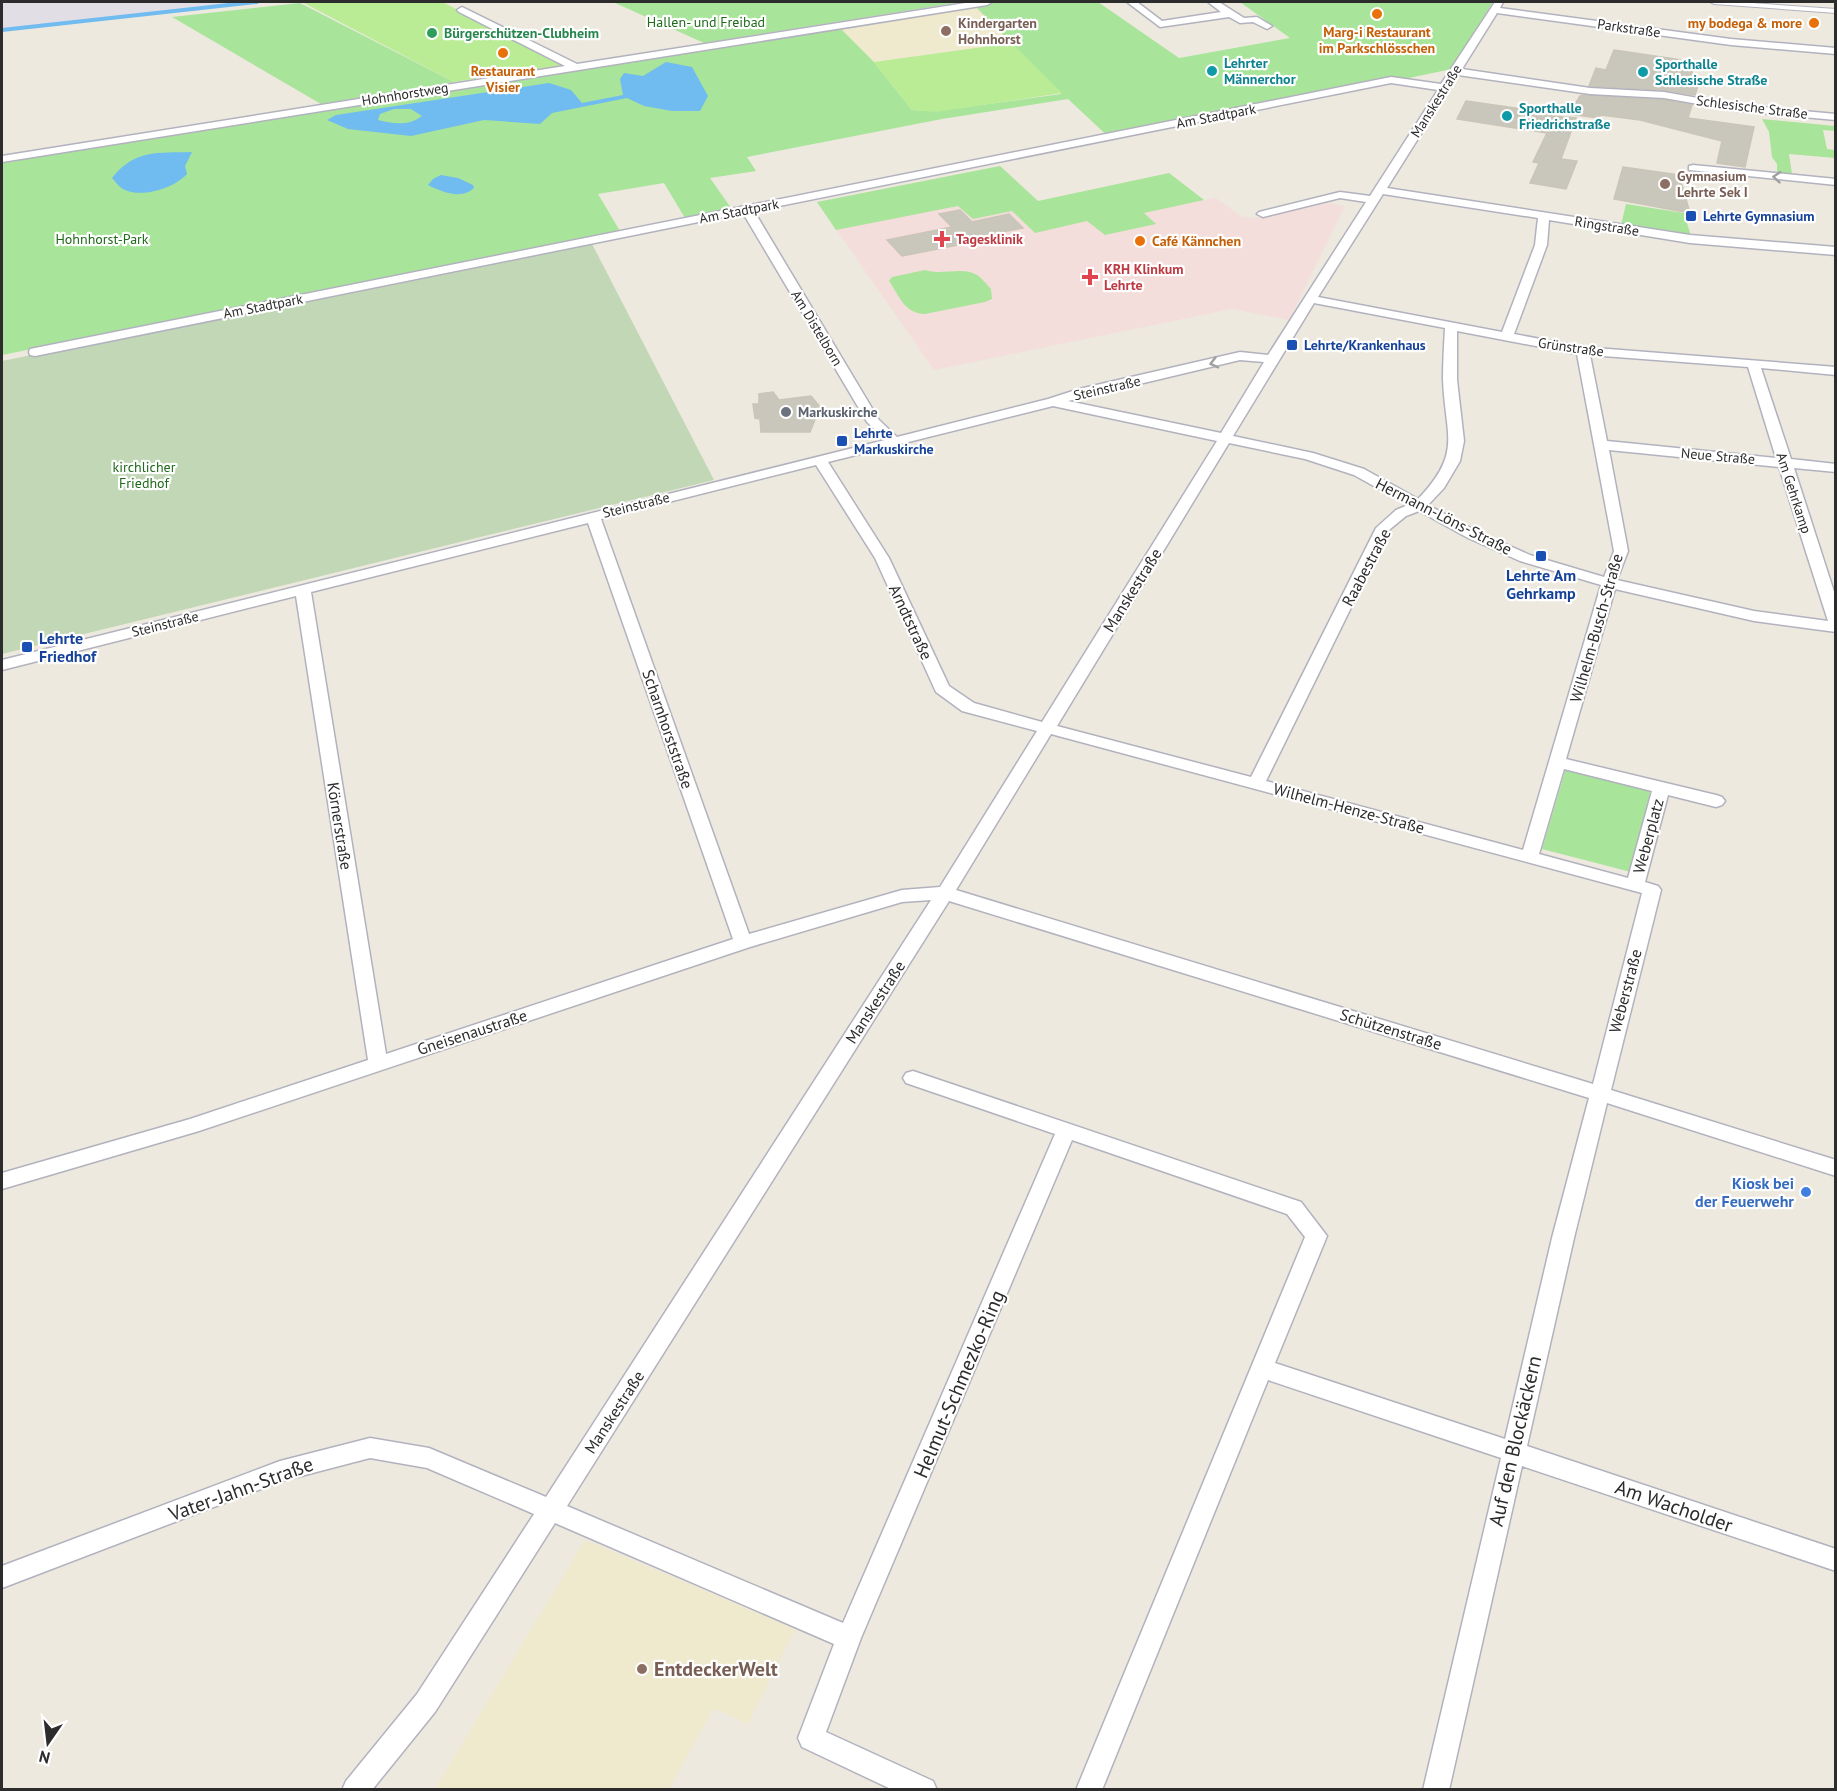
<svg xmlns="http://www.w3.org/2000/svg" width="1837" height="1791" font-family="'PT Sans',sans-serif">
<rect width="100%" height="100%" fill="#ede9de"/>
<!-- industrial -->
<path fill="#e2dee6" d="M 2,2 L 245,2 L 2,29 Z"/>
<!-- education -->
<path fill="#efe9cd" d="M 973,4 L 1012,43 L 874,62 L 837,25 Z
M 585,1540 L 795,1629 L 748,1724 L 714,1708 L 669,1789 L 435,1789 Z"/>
<!-- medical -->
<path fill="#f4dedb" d="M 1000,166 L 1038,201 L 1169,173 L 1204,200 L 1216,198 L 1242,217 L 1254,218 L 1328,203 L 1345,206 L 1289,320 L 1232,309 L 934,370 L 817,202 Z"/>
<!-- green -->
<path fill="#a8e49a" d="M 613,2 L 962,2 L 704,43 Z
M 967,2 L 1098,2 L 1179,58 L 1290,38 L 1240,2 L 1493,2 L 1452,69 L 1112,140 L 1068,99 L 942,119 L 747,157 L 756,171 L 710,178 L 731,208 L 685,218 L 664,183 L 598,194 L 620,231 L 2,355 L 2,160 L 570,66 L 837,25 L 874,62 L 912,110 L 937,111 L 1061,94 L 973,4 Z
M 300,3 L 454,82 L 321,104 L 172,17 Z
M 1762,119 L 1835,126 L 1835,131 L 1823,130 L 1827,149 L 1835,150 L 1835,158 L 1789,154 L 1792,174 L 1777,173 L 1777,164 L 1772,157 L 1769,132 Z
M 1000,166 L 1038,201 L 1169,173 L 1204,200 L 1144,213 L 1156,224 L 1105,235 L 1087,221 L 1035,233 L 1012,211 L 973,219 L 958,206 L 836,230 L 817,202 Z
M 1626,204 L 1684,213 L 1691,236 L 1621,225 Z
M 925,270 C 942,276 962,266 977,275 C 982,278 987,285 991,289 L 992,299 L 985,302 L 925,314 C 904,313 900,297 889,281 L 892,277 Z
M 1566,768 L 1651,789 L 1631,872 L 1542,849 Z"/>
<!-- cemetery -->
<path fill="#c1d7b5" d="M 591,242 L 714,480 L 2,654 L 2,361 Z"/>
<!-- pitch -->
<path fill="#baec96" d="M 302,2 L 442,2 L 565,63 L 564,65 L 454,82 Z
M 1012,43 L 1062,93 L 936,112 L 912,110 L 874,62 Z"/>
<!-- water -->
<path fill="#70bbf0" fill-rule="evenodd" d="M 666,62 L 692,67 L 708,96 L 700,111 L 672,111 L 644,106 L 627,98 L 552,113 L 540,124 L 484,120 L 411,136 L 348,129 L 327,120 L 336,115 L 549,83 L 571,90 L 582,103 L 623,95 L 620,79 L 624,73 L 643,76 ZM 394,109 L 411,109 L 422,116 C 409,126 393,124 378,120 L 380,114 Z
M 192,152 L 185,166 L 187,174 C 174,188 142,199 123,189 C 119,187 115,181 112,178 C 135,149 158,153 192,152 Z
M 441,175 L 458,178 L 473,185 L 474,188 C 461,200 442,192 428,185 L 433,179 Z"/>
<g fill="none" stroke-linecap="round" stroke-linejoin="round">
<!-- stream -->
<path stroke="#70bbf0" stroke-width="4" d="M 2,30 L 257,2"/>
</g>
<!-- building -->
<path fill="#c9c7bc" stroke="#c9c5b7" stroke-width="1.5" d="M 1614,50 L 1696,62 L 1690,78 L 1700,80 L 1695,95 L 1664,90 L 1589,86 L 1596,68 L 1606,70 Z
M 1584,95 L 1664,100 L 1692,105 L 1688,118 L 1754,127 L 1745,167 L 1717,163 L 1722,141 L 1640,120 L 1601,115 L 1598,118 L 1569,114 L 1580,96 Z
M 1466,101 L 1543,112 L 1544,115 L 1576,118 L 1561,159 L 1577,161 L 1566,189 L 1530,183 L 1539,163 L 1533,162 L 1547,133 L 1457,119 Z
M 1623,167 L 1679,175 L 1690,213 L 1614,199 Z
M 960,210 L 972,222 L 1009,214 L 1023,228 L 964,239 L 968,243 L 902,256 L 887,240 L 952,227 L 939,214 Z
M 773,392 L 779,400 L 811,396 L 820,407 L 810,432 L 761,432 L 760,419 L 755,418 L 753,404 L 759,404 L 759,394 Z"/>
<g fill="none" stroke-linecap="round" stroke-linejoin="round">
<defs>
<path id="pedestrian" d="M 1710,2 L 1737,2 L 1836,9 L 1836,13 L 1714,4 Z"/>
<path id="minor" d="M 972,2 L 992,2 L 987,5 L 2,162 L 2,156 L 565,66 L 459,12 L 457,10 L 462,7 L 577,64 Z
M 1127,2 L 1137,2 L 1162,21 L 1221,12 L 1208,2 L 1219,2 L 1244,18 L 1257,17 L 1272,26 L 1267,29 L 1253,22 L 1240,23 L 1229,17 L 1160,27 Z
M 1495,2 L 1503,2 L 1500,8 L 1731,39 L 1836,48 L 1836,54 L 1731,45 L 1497,13 L 1462,69 L 1590,88 L 1664,92 L 1738,105 L 1836,114 L 1836,120 L 1738,111 L 1664,98 L 1590,94 L 1458,75 L 1387,188 L 1690,235 L 1836,247 L 1836,255 L 1690,243 L 1549,220 L 1547,245 L 1514,334 L 1583,347 L 1836,367 L 1836,375 L 1761,368 L 1791,459 L 1836,464 L 1836,472 L 1794,468 L 1836,598 L 1836,632 L 1754,621 L 1615,589 L 1566,759 L 1716,795 L 1722,797 L 1725,801 L 1722,805 L 1716,807 L 1668,795 L 1645,882 L 1658,886 L 1661,890 L 1611,1090 L 1836,1160 L 1836,1176 L 1607,1103 L 1574,1238 L 1527,1446 L 1836,1549 L 1836,1571 L 1522,1466 L 1449,1790 L 1423,1790 L 1501,1458 L 1268,1380 L 1102,1790 L 1076,1790 L 1305,1237 L 1287,1214 L 1072,1140 L 861,1638 L 826,1732 L 933,1781 L 937,1790 L 893,1790 L 802,1747 L 798,1738 L 834,1644 L 555,1523 L 435,1712 L 372,1790 L 342,1790 L 346,1781 L 417,1694 L 534,1514 L 427,1468 L 370,1458 L 282,1481 L 2,1588 L 2,1566 L 280,1461 L 370,1438 L 429,1448 L 546,1497 L 931,900 L 902,902 L 750,947 L 199,1131 L 2,1189 L 2,1173 L 190,1119 L 368,1060 L 296,596 L 2,670 L 2,660 L 885,440 L 867,422 L 743,213 L 35,356 L 30,355 L 29,352 L 30,349 L 1391,77 L 1441,84 ZM 1391,83 L 1438,90 L 1370,196 L 1340,192 L 1259,212 L 1257,214 L 1263,217 L 1340,198 L 1366,202 L 1268,355 L 1240,352 L 1079,389 L 1048,399 L 897,437 L 879,420 L 754,211 ZM 1383,194 L 1538,218 L 1535,245 L 1502,332 L 1318,297 ZM 1314,303 L 1445,328 C 1444,345 1443,363 1443,379 C 1445,436 1463,452 1418,499 L 1364,469 L 1313,453 L 1233,436 ZM 1457,331 L 1577,354 L 1614,551 L 1604,577 L 1530,555 L 1478,532 L 1428,505 L 1444,488 L 1460,461 L 1464,441 L 1457,380 ZM 1590,355 L 1748,367 L 1776,458 L 1607,441 ZM 1240,360 L 1264,362 L 1221,433 L 1068,401 ZM 1053,406 L 1217,441 L 1042,722 L 974,703 L 949,686 L 889,558 L 828,462 ZM 1229,443 L 1305,459 L 1354,475 L 1408,505 L 1396,510 L 1376,528 L 1251,777 L 1057,726 ZM 1609,450 L 1779,467 L 1828,621 L 1754,611 L 1617,580 L 1628,551 ZM 816,465 L 875,558 L 936,692 L 962,711 L 1037,731 L 940,887 L 902,890 L 749,934 L 601,519 ZM 1419,511 L 1468,538 L 1520,561 L 1601,585 L 1523,850 L 1266,781 L 1389,530 L 1406,516 ZM 588,523 L 733,939 L 386,1054 L 311,592 ZM 1051,734 L 1642,893 L 1593,1084 L 956,890 ZM 1564,769 L 1652,791 L 1628,878 L 1539,854 ZM 949,901 L 1589,1098 L 1552,1238 L 1505,1439 L 1275,1363 L 1327,1236 L 1301,1202 L 913,1071 L 906,1073 L 903,1078 L 906,1083 L 1055,1134 L 843,1623 L 567,1506 Z
M 1693,165 L 1836,179 L 1836,185 L 1689,170 L 1689,166 Z"/>
</defs>
<!-- pedestrian casing -->
<use href="#pedestrian" stroke="#b2b2bf" stroke-width="2"/>
<!-- minor casing -->
<use href="#minor" stroke="#b2b2bf" stroke-width="3"/>
<!-- pedestrian -->
<use href="#pedestrian" fill="#fff" fill-rule="evenodd"/>
<!-- minor -->
<use href="#minor" fill="#fff" fill-rule="evenodd"/>
</g>
<!-- one-way arrows -->
<defs><path id="oneway-chevron" d="M-2-3.5L2.5 0L-2 3.5" fill="none" stroke-width="1.6" stroke-linecap="round" stroke-linejoin="round" transform="scale(1.5)"/></defs>
<g stroke="#a0a0a0">
<use href="#oneway-chevron" transform="translate(1777 177) rotate(-175)"/>
<use href="#oneway-chevron" transform="translate(1214 363) rotate(166)"/>
</g>
<!-- markers -->
<g fill="#e8710a" stroke="#fff" stroke-width="2">
<circle cx="1377" cy="14" r="6"/>
<circle cx="1814" cy="23" r="6"/>
<circle cx="503" cy="53" r="6"/>
<circle cx="1140" cy="241" r="6"/>
</g>
<g fill="#8d6e63" stroke="#fff" stroke-width="2">
<circle cx="946" cy="31" r="6"/>
<circle cx="1665" cy="184" r="6"/>
<circle cx="642" cy="1669" r="6"/>
</g>
<circle fill="#2e9e5b" stroke="#fff" stroke-width="2" cx="432" cy="33" r="6"/>
<g fill="#0f9aa8" stroke="#fff" stroke-width="2">
<circle cx="1212" cy="71" r="6"/>
<circle cx="1643" cy="72" r="6"/>
<circle cx="1507" cy="116" r="6"/>
</g>
<g fill="#1a4fb4" stroke="#fff" stroke-width="2">
<rect x="1685" y="210" width="12" height="12" rx="3"/>
<rect x="1286" y="339" width="12" height="12" rx="3"/>
<rect x="836" y="435" width="12" height="12" rx="3"/>
<rect x="1535" y="550" width="12" height="12" rx="3"/>
<rect x="21" y="641" width="12" height="12" rx="3"/>
</g>
<g fill="#e0444e" stroke="#fff" stroke-width="2">
<path d="M939 230h6v6h6v6h-6v6h-6v-6h-6v-6h6z"/>
<path d="M1087 268h6v6h6v6h-6v6h-6v-6h-6v-6h6z"/>
</g>
<circle fill="#6b7280" stroke="#fff" stroke-width="2" cx="786" cy="412" r="6"/>
<circle fill="#3f7fe0" stroke="#fff" stroke-width="2" cx="1806" cy="1192" r="6"/>
<g text-anchor="middle" dominant-baseline="central" stroke-width="4.5" stroke-linejoin="round" paint-order="stroke">
<!-- far-park labels -->
<g font-size="14" fill="#1f6b1a" stroke="#fff">
<text x="706" y="22">Hallen- und Freibad</text>
<text x="102" y="239">Hohnhorst-Park</text>
<text x="144" y="467">kirchlicher<tspan x="144" dy="16">Friedhof</tspan></text>
</g>
<!-- far-education labels -->
<g font-size="14" font-weight="bold" fill="#785e54" stroke="#fff" text-anchor="start">
<text x="958" y="23">Kindergarten<tspan x="958" dy="16">Hohnhorst</tspan></text>
<text x="1677" y="176">Gymnasium<tspan x="1677" dy="16">Lehrte Sek I</tspan></text>
</g>
<!-- far-food labels -->
<g font-size="14" font-weight="bold" fill="#c56008" stroke="#fff">
<text x="1802" y="23" text-anchor="end">my bodega &amp; more</text>
<text x="1377" y="32">Marg-i Restaurant<tspan x="1377" dy="16">im Parkschlösschen</tspan></text>
<text x="503" y="71">Restaurant<tspan x="503" dy="16">Visier</tspan></text>
<text x="1152" y="241" text-anchor="start">Café Kännchen</text>
</g>
<!-- far-street labels -->
<g font-size="14" fill="#2c2c2c" stroke="#fff">
<text transform="translate(1629 28) rotate(8)">Parkstraße</text>
<text transform="translate(405 94) rotate(-9)">Hohnhorstweg</text>
<text transform="translate(1436 101) rotate(-58)">Manskestraße</text>
<text transform="translate(1752 107) rotate(7)">Schlesische Straße</text>
<text transform="translate(1216 116) rotate(-11)">Am Stadtpark</text>
<text transform="translate(739 211) rotate(-11)">Am Stadtpark</text>
<text transform="translate(1607 226) rotate(9)">Ringstraße</text>
<text transform="translate(263 306) rotate(-11)">Am Stadtpark</text>
<text transform="translate(817 328) rotate(59)">Am Distelborn</text>
<text transform="translate(1571 347) rotate(8)">Grünstraße</text>
<text transform="translate(1107 388) rotate(-13)">Steinstraße</text>
<text transform="translate(1718 456) rotate(5)">Neue Straße</text>
<text transform="translate(1794 493) rotate(72)">Am Gehrkamp</text>
<text transform="translate(636 505) rotate(-14)">Steinstraße</text>
<text transform="translate(165 624) rotate(-14)">Steinstraße</text>
</g>
<!-- far-leisure labels -->
<g font-size="14" font-weight="bold" fill="#27864d" stroke="#fff" text-anchor="start">
<text x="444" y="33">Bürgerschützen-Clubheim</text>
</g>
<!-- far-culture labels -->
<g font-size="14" font-weight="bold" fill="#0d838f" stroke="#fff" text-anchor="start">
<text x="1224" y="63">Lehrter<tspan x="1224" dy="16">Männerchor</tspan></text>
<text x="1655" y="64">Sporthalle<tspan x="1655" dy="16">Schlesische Straße</tspan></text>
<text x="1519" y="108">Sporthalle<tspan x="1519" dy="16">Friedrichstraße</tspan></text>
</g>
<!-- far-transit labels -->
<g font-size="14" font-weight="bold" fill="#164399" stroke="#fff" text-anchor="start">
<text x="1703" y="216">Lehrte Gymnasium</text>
<text x="1304" y="345">Lehrte/Krankenhaus</text>
<text x="854" y="433">Lehrte<tspan x="854" dy="16">Markuskirche</tspan></text>
</g>
<!-- far-health labels -->
<g font-size="14" font-weight="bold" fill="#be3a42" stroke="#fff" text-anchor="start">
<text x="956" y="239">Tagesklinik</text>
<text x="1104" y="269">KRH Klinkum<tspan x="1104" dy="16">Lehrte</tspan></text>
</g>
<!-- far-worship labels -->
<g font-size="14" font-weight="bold" fill="#5b616d" stroke="#fff" text-anchor="start">
<text x="798" y="412">Markuskirche</text>
</g>
<!-- street labels -->
<g font-size="16" fill="#2c2c2c" stroke="#fff">
<text transform="translate(1444 516) rotate(27)">Hermann-Löns-Straße</text>
<text transform="translate(1366 567) rotate(-62)">Raabestraße</text>
<text transform="translate(1132 590) rotate(-58)">Manskestraße</text>
<text transform="translate(911 622) rotate(65)">Arndtstraße</text>
<text transform="translate(1596 628) rotate(-74)">Wilhelm-Busch-Straße</text>
<text transform="translate(668 729) rotate(71)">Scharnhorststraße</text>
<text transform="translate(1349 808) rotate(15)">Wilhelm-Henze-Straße</text>
<text transform="translate(340 826) rotate(81)">Körnerstraße</text>
<text transform="translate(1648 836) rotate(-75)">Weberplatz</text>
<text transform="translate(1625 991) rotate(-75)">Weberstraße</text>
<text transform="translate(875 1002) rotate(-57)">Manskestraße</text>
<text transform="translate(1391 1029) rotate(17)">Schützenstraße</text>
<text transform="translate(472 1032) rotate(-18)">Gneisenaustraße</text>
<text transform="translate(614 1412) rotate(-57)">Manskestraße</text>
</g>
<!-- transit labels -->
<g font-size="16" font-weight="bold" fill="#164399" stroke="#fff">
<text x="1541" y="575">Lehrte Am<tspan x="1541" dy="18">Gehrkamp</tspan></text>
<text x="39" y="638" text-anchor="start">Lehrte<tspan x="39" dy="18">Friedhof</tspan></text>
</g>
<!-- shop labels -->
<g font-size="16" font-weight="bold" fill="#366cbe" stroke="#fff" text-anchor="end">
<text x="1794" y="1183">Kiosk bei<tspan x="1794" dy="18">der Feuerwehr</tspan></text>
</g>
<!-- near-street labels -->
<g font-size="20" fill="#2c2c2c" stroke="#fff">
<text transform="translate(959 1384) rotate(-67)">Helmut-Schmezko-Ring</text>
<text transform="translate(1515 1441) rotate(-77)">Auf den Blockäckern</text>
<text transform="translate(241 1489) rotate(-20)">Vater-Jahn-Straße</text>
<text transform="translate(1674 1506) rotate(19)">Am Wacholder</text>
</g>
<!-- near-education labels -->
<g font-size="20" font-weight="bold" fill="#785e54" stroke="#fff" text-anchor="start">
<text x="654" y="1669">EntdeckerWelt</text>
</g>
</g>
<!-- border -->
<rect width="1837" height="1791" fill="none" stroke="#2c2c2c" stroke-width="6"/>
<!-- north arrow -->
<g transform="translate(48 1743) rotate(194)" stroke="#ffffff" stroke-width="4.5" paint-order="stroke">
<path d="M0-4.5L10 22L0 15L-10 22Z" fill="#2c2c2c"/>
<text y="-9" font-size="16" font-weight="bold" text-anchor="middle" fill="#2c2c2c">N</text>
</g>
</svg>
